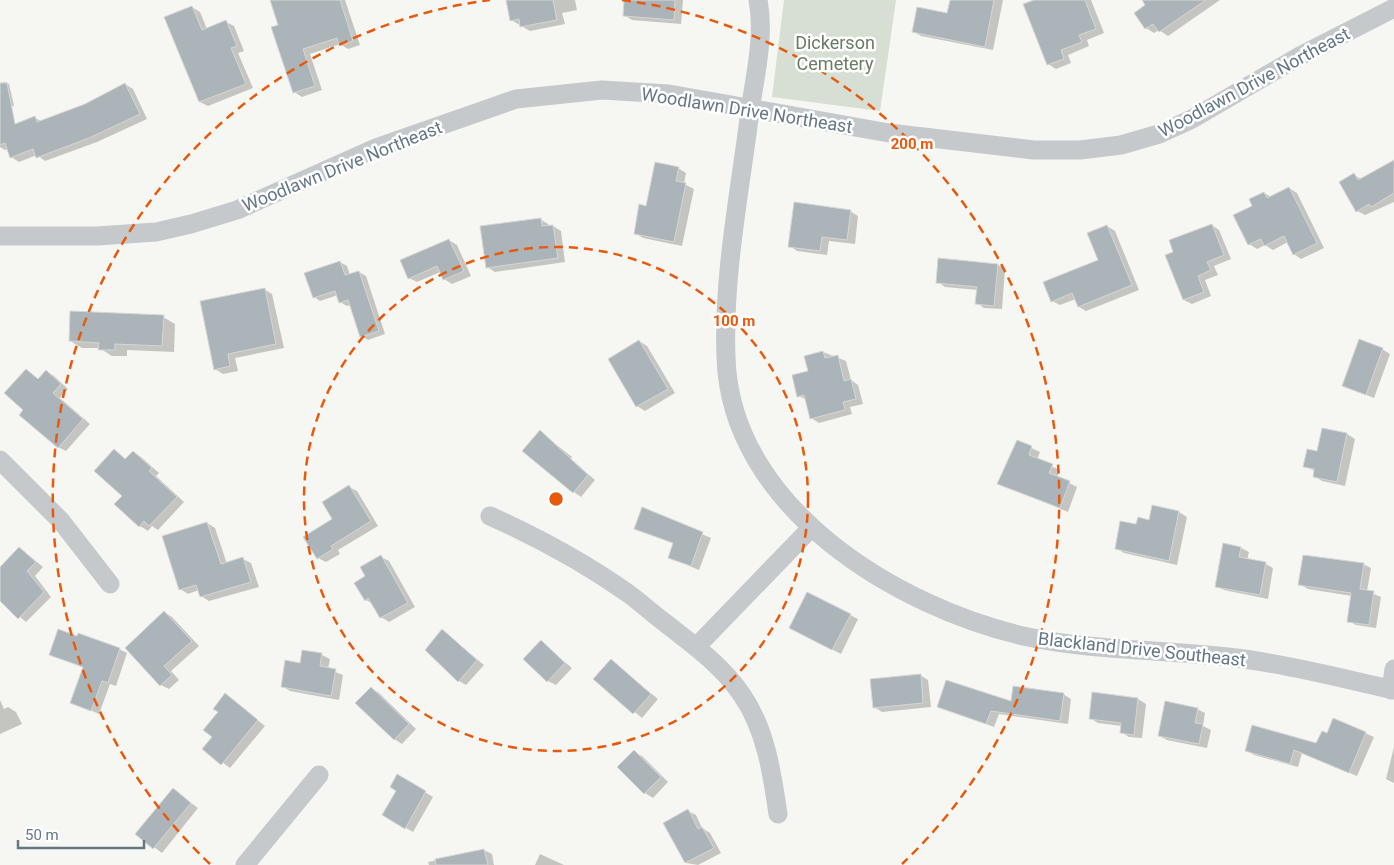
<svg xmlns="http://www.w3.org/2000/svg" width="1394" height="865" font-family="Roboto,sans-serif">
<rect width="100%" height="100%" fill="#f6f6f2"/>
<!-- green -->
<path fill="#d7ded3" d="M 784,0 L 896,0 L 880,111 L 772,97 Z"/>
<!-- shadow -->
<path fill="#0003" d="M 271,0 L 345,0 L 360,45 L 348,49 L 340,44 L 310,54 L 322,90 L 302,97 L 294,92 L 280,26 Z
M 507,0 L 575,0 L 577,10 L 562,13 L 565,24 L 530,31 L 511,20 Z
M 626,0 L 683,0 L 681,24 L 632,20 L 624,15 Z
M 951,0 L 1003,0 L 993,50 L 921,36 L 913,31 L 948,15 Z
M 1040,0 L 1091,0 L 1104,33 L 1087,40 L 1089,46 L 1068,55 L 1071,63 L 1056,69 L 1048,64 Z
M 1143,0 L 1220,0 L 1168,36 L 1159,30 L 1154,33 L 1146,28 L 1147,6 Z
M 192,7 L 200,12 L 207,29 L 226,22 L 234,26 L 244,51 L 238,53 L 253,88 L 208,106 L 200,102 L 166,18 Z
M 6,82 L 9,84 L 14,106 L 0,109 L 0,83 Z
M 125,84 L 133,89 L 147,119 L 97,142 L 45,161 L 37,155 L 19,162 L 11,157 L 8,149 L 5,150 L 0,147 L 0,131 L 35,118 L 41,121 L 85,105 Z
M 1394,162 L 1394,202 L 1365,215 L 1357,211 L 1354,175 L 1363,180 Z
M 678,168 L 686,173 L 684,184 L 694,189 L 682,246 L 643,238 L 635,233 L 647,207 Z
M 1289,188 L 1297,193 L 1324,248 L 1301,259 L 1294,254 L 1288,242 L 1273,250 L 1265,245 L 1257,249 L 1249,244 L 1253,206 L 1264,193 L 1271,197 Z
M 850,211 L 858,216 L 855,244 L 829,241 L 827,255 L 797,251 L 790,246 Z
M 540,219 L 548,224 L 549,227 L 553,226 L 561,231 L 565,262 L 495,272 L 487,267 Z
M 1212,225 L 1219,230 L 1231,259 L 1214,266 L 1218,275 L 1205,280 L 1211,296 L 1192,304 L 1184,300 L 1175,253 Z
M 1107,226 L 1115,231 L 1139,290 L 1086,311 L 1079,307 L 1076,299 L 1060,305 L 1052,301 L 1100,260 Z
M 449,240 L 457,245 L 471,276 L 452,284 L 444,279 L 440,272 L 417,282 L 409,278 Z
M 340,262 L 347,266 L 350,275 L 359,272 L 366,276 L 385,334 L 368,340 L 361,336 L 351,305 L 347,306 L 340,302 L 338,295 L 320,301 L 314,297 Z
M 998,265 L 1005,269 L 1002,309 L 984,308 L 977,303 L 978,290 L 945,287 L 938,282 Z
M 264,289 L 272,294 L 284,348 L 235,358 L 238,371 L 223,374 L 215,369 Z
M 163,317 L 175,324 L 174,352 L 127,350 L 127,356 L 112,356 L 99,348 L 82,348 L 70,341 Z
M 639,341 L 647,346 L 675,393 L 645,411 L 637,406 L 609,359 Z
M 1382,349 L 1390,354 L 1374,398 L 1344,386 Z
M 823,352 L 846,361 L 851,380 L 858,385 L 863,404 L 850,407 L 852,414 L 819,423 L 811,418 L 807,400 L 799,396 L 809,372 Z
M 26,370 L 39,380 L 46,372 L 54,376 L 68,389 L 60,398 L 90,424 L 66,451 L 58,447 L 25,410 Z
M 1323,429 L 1347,434 L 1355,439 L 1345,486 L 1322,481 L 1314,476 L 1315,471 L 1304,466 L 1318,453 Z
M 540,432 L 572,457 L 571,459 L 595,480 L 581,497 L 574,492 Z
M 1018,442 L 1040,452 L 1037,460 L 1060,470 L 1057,477 L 1077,487 L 1068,512 L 999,483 Z
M 115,451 L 126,459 L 133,452 L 141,457 L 159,473 L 156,476 L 184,502 L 158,530 L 152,526 L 148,531 L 140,526 L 124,496 Z
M 349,487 L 357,491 L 378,526 L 338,550 L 340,554 L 326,562 L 318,558 Z
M 1153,507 L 1179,512 L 1187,517 L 1177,565 L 1124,553 L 1116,548 L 1137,526 L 1150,521 Z
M 643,509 L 711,538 L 699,570 L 670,558 L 674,544 L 636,528 Z
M 207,523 L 215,528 L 227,564 L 243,559 L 251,563 L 259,587 L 209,601 L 201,596 L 199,590 L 188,594 L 180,589 Z
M 1224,545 L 1241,548 L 1249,552 L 1247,560 L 1266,564 L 1273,568 L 1268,599 L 1224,590 L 1216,586 Z
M 20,548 L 43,567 L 35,576 L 51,597 L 26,622 L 0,600 L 0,568 Z
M 381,557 L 389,561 L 415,607 L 389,622 L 381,617 L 373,604 L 366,600 L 367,577 Z
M 1363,564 L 1371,568 L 1367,591 L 1381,597 L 1376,628 L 1356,625 L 1349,621 L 1352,596 L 1308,589 L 1300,584 Z
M 164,612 L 172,617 L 199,646 L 171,671 L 179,680 L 169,689 L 161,685 Z
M 850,615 L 858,619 L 841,654 L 798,632 Z
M 443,631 L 484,665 L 466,685 L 459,681 Z
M 78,637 L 119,649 L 127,653 L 116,686 L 110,684 L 99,714 L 72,702 L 84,668 L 50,654 Z
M 541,642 L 572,668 L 556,685 L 548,681 Z
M 322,655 L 330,659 L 328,669 L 343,675 L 339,700 L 290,691 L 282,686 L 301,664 Z
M 611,661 L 658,699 L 642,718 L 595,679 Z
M 920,675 L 928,680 L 931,707 L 882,712 L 874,707 Z
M 371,688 L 379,693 L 416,729 L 402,744 L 394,739 Z
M 1063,694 L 1071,699 L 1068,724 L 999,714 L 994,727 L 939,707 L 1012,703 Z
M 1093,694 L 1138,699 L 1146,704 L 1142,738 L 1129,737 L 1121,732 L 1122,726 L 1098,723 L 1090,718 Z
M 226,695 L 265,726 L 230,768 L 204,749 L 213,736 Z
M 0,700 L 4,709 L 8,707 L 16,712 L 22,724 L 0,734 Z
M 1197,709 L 1205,713 L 1203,726 L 1211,730 L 1207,748 L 1167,740 L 1159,736 Z
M 1334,719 L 1374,737 L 1357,776 L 1302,753 L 1298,767 L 1254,755 L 1246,750 L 1317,745 L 1328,735 Z
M 1394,747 L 1394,783 L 1386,779 Z
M 634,752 L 642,756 L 668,782 L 653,798 L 645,793 L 619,767 Z
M 398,776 L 433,797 L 413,832 L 384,815 L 398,791 Z
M 173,790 L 198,808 L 162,853 L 137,834 Z
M 688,811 L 696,815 L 702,828 L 710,833 L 721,853 L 698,865 L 686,863 Z
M 484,850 L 492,854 L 494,865 L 429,865 L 428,862 Z
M 540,854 L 564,865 L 535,865 Z"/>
<!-- building -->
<path fill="#abb4b9" stroke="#d7d7d5" d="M 270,0 L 340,0 L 353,41 L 339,46 L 337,38 L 303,49 L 315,86 L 293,93 L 271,27 L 278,25 Z
M 506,0 L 553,0 L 557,20 L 520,27 L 519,19 L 510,21 Z
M 624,0 L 675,0 L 674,20 L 623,16 Z
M 950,0 L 994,0 L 985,47 L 912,32 L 917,7 L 947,13 Z
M 1034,0 L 1085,0 L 1096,29 L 1079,35 L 1082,42 L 1061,50 L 1064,59 L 1047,65 L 1023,4 Z
M 1142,0 L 1206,0 L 1159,32 L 1153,24 L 1145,29 L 1134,13 L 1145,5 Z
M 192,6 L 202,30 L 226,20 L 237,46 L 231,48 L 246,84 L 199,102 L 164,17 Z
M 0,83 L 7,83 L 15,124 L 35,116 L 37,122 L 85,104 L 125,83 L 140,114 L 89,138 L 36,158 L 33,149 L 10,158 L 5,143 L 0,145 Z
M 1394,160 L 1394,193 L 1371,207 L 1369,204 L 1356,212 L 1339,182 L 1354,173 L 1358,180 Z
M 655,162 L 679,167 L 676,181 L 686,183 L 674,242 L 634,234 L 639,204 L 646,206 Z
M 1289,187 L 1317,243 L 1293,255 L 1284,236 L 1264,246 L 1261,239 L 1248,245 L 1233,215 L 1252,206 L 1249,199 L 1264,192 L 1267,198 Z
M 794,202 L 851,210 L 847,240 L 822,237 L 820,251 L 788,247 Z
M 541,218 L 542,226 L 553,225 L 558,258 L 486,268 L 480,226 Z
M 1212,224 L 1224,255 L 1207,262 L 1211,270 L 1198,276 L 1204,292 L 1183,300 L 1165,255 L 1173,252 L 1169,240 Z
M 1107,225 L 1132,285 L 1078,307 L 1072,293 L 1051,302 L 1043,282 L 1098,260 L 1087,233 Z
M 449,239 L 464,271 L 443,280 L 437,266 L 408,279 L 400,260 Z
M 938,258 L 998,264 L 994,306 L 975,304 L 977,287 L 936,283 Z
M 340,261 L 345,275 L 359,271 L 379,331 L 360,337 L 348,300 L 339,303 L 335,291 L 313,298 L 304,273 Z
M 265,288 L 276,344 L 228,354 L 230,366 L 214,370 L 200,301 Z
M 70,311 L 164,315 L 162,346 L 115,344 L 115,350 L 98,350 L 99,343 L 69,341 Z
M 1359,339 L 1383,348 L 1366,395 L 1342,386 Z
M 639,340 L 668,389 L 636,407 L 608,359 Z
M 823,351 L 825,358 L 838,355 L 844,381 L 851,379 L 856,399 L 843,402 L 845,410 L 810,419 L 804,395 L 797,397 L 792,375 L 808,371 L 804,356 Z
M 26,369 L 38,379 L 46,370 L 61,384 L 53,393 L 83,419 L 58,448 L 19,415 L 23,410 L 4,393 Z
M 1322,428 L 1347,433 L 1337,482 L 1313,477 L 1314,469 L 1303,467 L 1307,449 L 1317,451 Z
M 540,430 L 588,475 L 573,493 L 522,451 Z
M 1017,440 L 1032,446 L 1029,455 L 1053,464 L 1049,473 L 1070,481 L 1060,508 L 997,484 Z
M 114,449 L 125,459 L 133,451 L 152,468 L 149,471 L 177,497 L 149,526 L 144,521 L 139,527 L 114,504 L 122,496 L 94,471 Z
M 349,485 L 371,521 L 331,546 L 333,549 L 317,559 L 303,537 L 332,519 L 322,502 Z
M 1152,505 L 1179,511 L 1169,561 L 1115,549 L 1120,521 L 1136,524 L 1138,517 L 1149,520 Z
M 642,507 L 703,532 L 691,566 L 668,558 L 673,543 L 634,529 Z
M 207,522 L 221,564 L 243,557 L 251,582 L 200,597 L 196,585 L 179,590 L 162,536 Z
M 1223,543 L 1241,547 L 1239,557 L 1266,562 L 1260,595 L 1215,587 Z
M 19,547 L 36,562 L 27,571 L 44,592 L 18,619 L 0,601 L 0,567 Z
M 381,555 L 408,603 L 380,618 L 368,598 L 365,601 L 354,583 L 365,576 L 360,567 Z
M 1303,555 L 1364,563 L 1360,589 L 1374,591 L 1369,625 L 1347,622 L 1351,593 L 1298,585 Z
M 807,592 L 851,614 L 832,650 L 789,628 Z
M 164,611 L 192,641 L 164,666 L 172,675 L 160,686 L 125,648 Z
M 58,629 L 77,636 L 78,633 L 120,648 L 108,683 L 102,681 L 91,711 L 70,703 L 83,667 L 49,655 Z
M 442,629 L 477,660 L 458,682 L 425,650 Z
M 541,640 L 565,663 L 547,682 L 523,659 Z
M 302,650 L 322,653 L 320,666 L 336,669 L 331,696 L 281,687 L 285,660 L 300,663 Z
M 611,659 L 651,694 L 633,714 L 593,679 Z
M 921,674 L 923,703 L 873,708 L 870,679 Z
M 946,680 L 1011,701 L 1013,686 L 1064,693 L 1060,721 L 991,711 L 986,724 L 937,707 Z
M 371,687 L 409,724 L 394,740 L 355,703 Z
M 1092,692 L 1138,698 L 1134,735 L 1120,733 L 1121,723 L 1089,719 Z
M 225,693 L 258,720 L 221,765 L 202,749 L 212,737 L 203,730 L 218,712 L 213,709 Z
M 1165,701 L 1198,708 L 1195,723 L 1203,724 L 1199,744 L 1158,736 Z
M 1333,718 L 1366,732 L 1349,773 L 1294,750 L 1290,764 L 1245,751 L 1252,725 L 1316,743 L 1322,731 L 1327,733 Z
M 634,750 L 661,777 L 644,794 L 617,767 Z
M 397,774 L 426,791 L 405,829 L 382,815 L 396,791 L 390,787 Z
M 173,788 L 191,803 L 153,849 L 135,834 Z
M 688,809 L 698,829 L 702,827 L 714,848 L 685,863 L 663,823 Z
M 484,849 L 488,865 L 436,865 L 435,859 Z"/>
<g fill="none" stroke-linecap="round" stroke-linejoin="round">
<!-- minor -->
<path stroke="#c5c9cc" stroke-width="19" d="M 758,0 C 765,36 755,75 750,111 C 740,192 723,274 726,357 C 730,507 897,608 1028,637 C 1099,652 1173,649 1244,659 C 1295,666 1344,679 1394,690
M 0,236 L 97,236 L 156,232 L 191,224 L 237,210 L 376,148 L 516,99 L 602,90 L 669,94 L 889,133 L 1034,150 L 1080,150 L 1121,145 L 1159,134 L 1192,119 L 1300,56 L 1394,8
M 0,460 L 61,521 L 110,584
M 490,516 C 539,538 585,563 629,594 C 641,603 652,613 664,622 C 692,644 722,665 742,695 C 766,730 772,773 778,814
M 696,647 L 811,528
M 1391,690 L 1394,669
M 245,865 L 319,775"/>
</g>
<!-- distance rings -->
<g fill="none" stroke="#e8590c" stroke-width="2.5" stroke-dasharray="9 6">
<circle cx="556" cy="499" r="252"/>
<path d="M210 864A503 503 0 0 1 490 0M622 0A503 503 0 0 1 902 864"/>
</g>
<g text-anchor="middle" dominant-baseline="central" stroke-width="5" stroke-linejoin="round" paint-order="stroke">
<!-- park labels -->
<g font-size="18" fill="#687c62" stroke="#fff">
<text x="835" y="42">Dickerson<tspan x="835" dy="21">Cemetery</tspan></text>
</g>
<!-- street labels -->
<g font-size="18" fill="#637785" stroke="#fff">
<text transform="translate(1254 82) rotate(-28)">Woodlawn Drive Northeast</text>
<text transform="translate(747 110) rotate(9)">Woodlawn Drive Northeast</text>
<text transform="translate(342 166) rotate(-22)">Woodlawn Drive Northeast</text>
<text transform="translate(1142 649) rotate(6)">Blackland Drive Southeast</text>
</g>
</g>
<circle cx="556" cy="499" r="8" fill="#e8590c" stroke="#fff" stroke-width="2.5"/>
<g font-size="15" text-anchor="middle" font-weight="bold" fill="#e8590c" stroke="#fff" stroke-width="5" stroke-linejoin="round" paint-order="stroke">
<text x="912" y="149">200 m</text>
<text x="734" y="326">100 m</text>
</g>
<!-- scale -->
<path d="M18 840v8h126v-8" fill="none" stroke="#637785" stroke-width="2.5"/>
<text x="25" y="840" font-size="15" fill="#637785" stroke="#ffffff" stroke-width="4" paint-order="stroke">50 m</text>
</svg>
